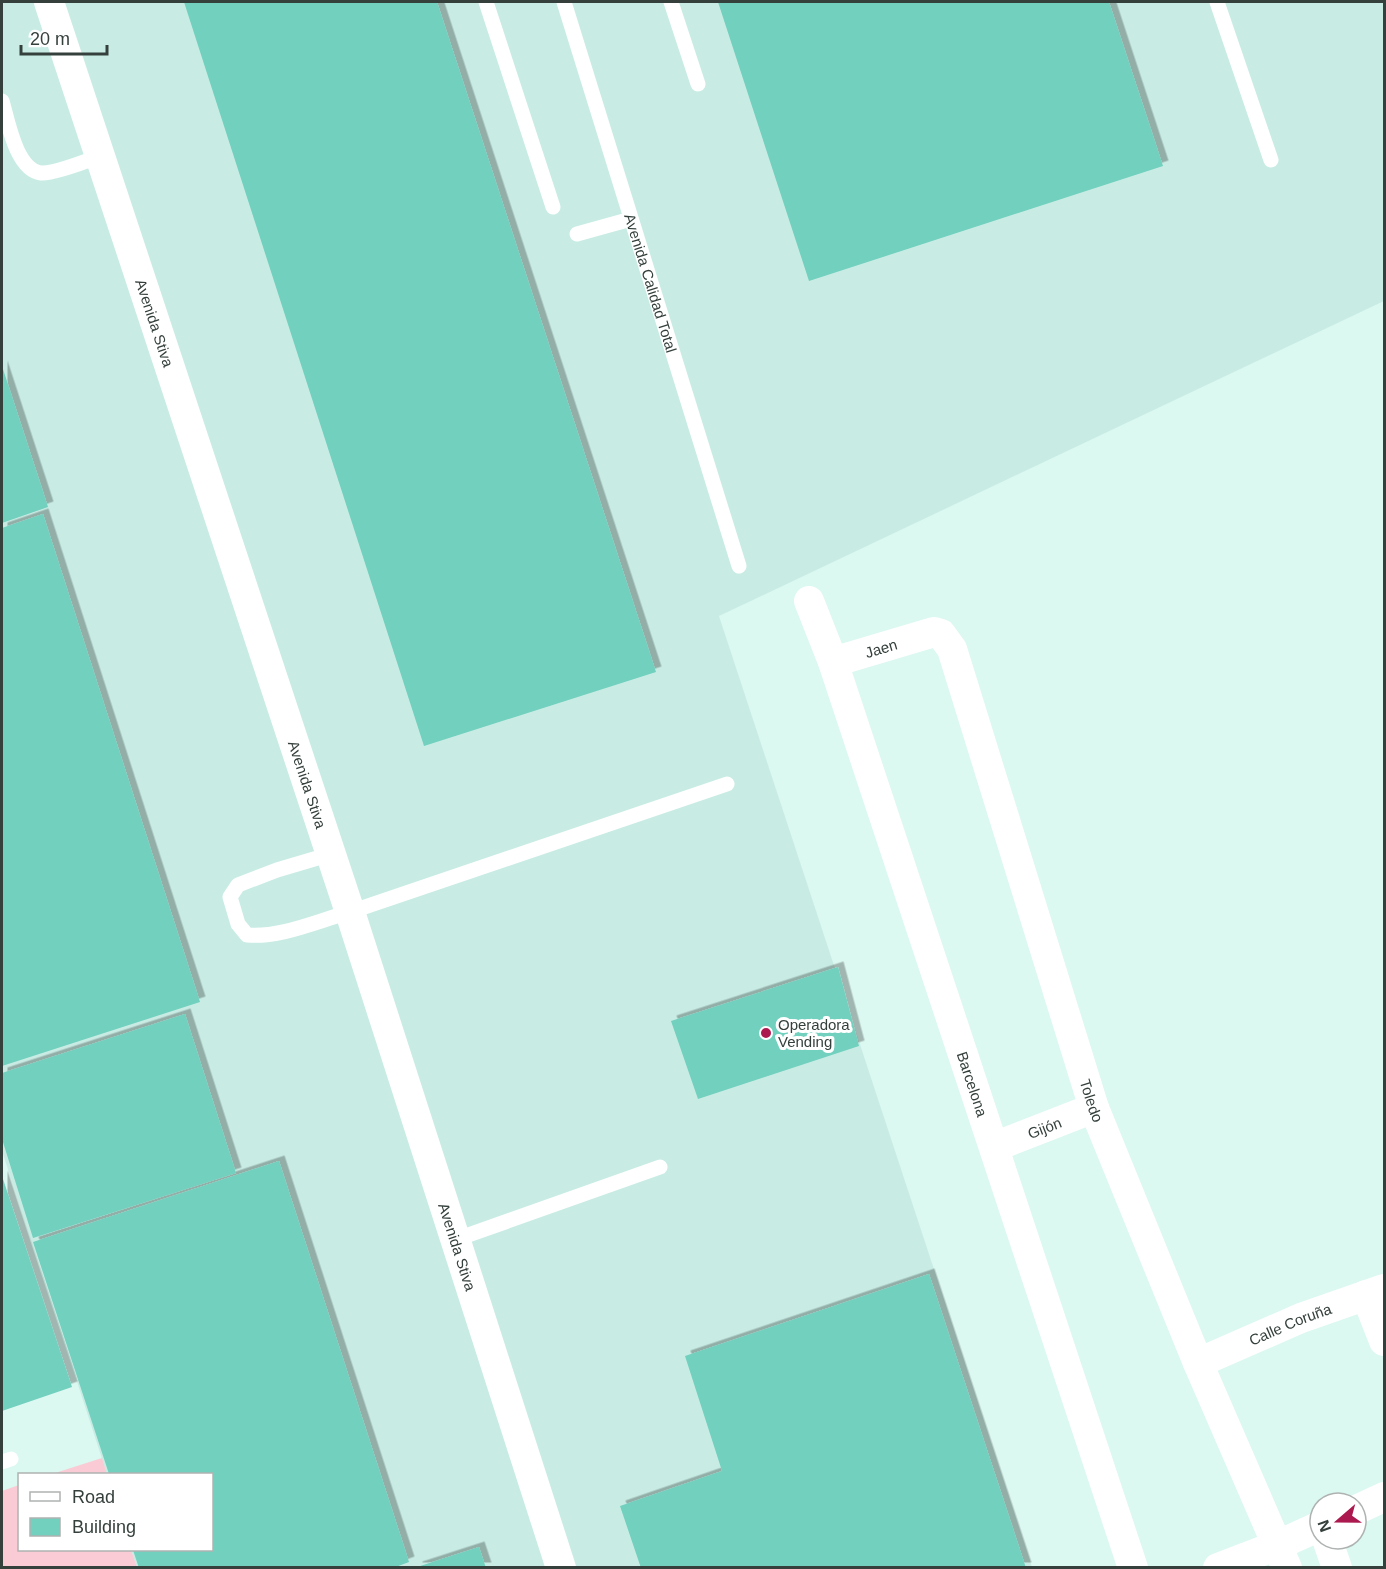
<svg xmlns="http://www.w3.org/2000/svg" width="1386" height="1569" font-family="Arial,sans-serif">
<defs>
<filter id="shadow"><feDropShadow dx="5.5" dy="-5.5" stdDeviation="0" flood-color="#0004"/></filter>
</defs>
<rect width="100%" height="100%" fill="#dbf8f1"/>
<!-- built -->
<path fill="#c8ece4" d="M 2,2 L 1384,2 L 1384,301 L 719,616 L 1032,1567 L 137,1567 L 131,1550 L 212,1550 L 212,1474 L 107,1474 L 2,1151 Z"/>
<!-- green -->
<path fill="#facbd4" d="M 102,1458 L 107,1474 L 52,1474 Z
M 19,1485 L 20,1550 L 131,1550 L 137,1567 L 2,1567 L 2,1491 Z"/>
<!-- building -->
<path fill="#71d0be" filter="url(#shadow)" d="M 184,2 L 437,2 L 656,672 L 424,746 Z
M 718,2 L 1109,2 L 1163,166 L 809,281 Z
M 2,366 L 48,507 L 2,523 Z
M 43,514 L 200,1002 L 2,1066 L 2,528 Z
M 838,967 L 859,1046 L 698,1099 L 671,1021 Z
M 185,1014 L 236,1173 L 33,1238 L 2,1139 L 2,1073 Z
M 279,1161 L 409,1562 L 393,1568 L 139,1568 L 133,1550 L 212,1550 L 212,1474 L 109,1474 L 33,1242 Z
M 2,1176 L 72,1387 L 2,1411 Z
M 929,1274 L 1026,1568 L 641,1568 L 620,1506 L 722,1471 L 685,1356 Z
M 479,1547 L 486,1568 L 417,1568 L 417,1567 Z"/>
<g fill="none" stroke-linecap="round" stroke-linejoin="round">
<!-- service -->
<g stroke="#fff" stroke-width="15">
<path d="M 486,2 L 553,207"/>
<path id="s1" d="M 564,2 L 739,566"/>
<path d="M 671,2 L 698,84"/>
<path d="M 1217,2 L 1271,160"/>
<path d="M 2,101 C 8,121 16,170 41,173 C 53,174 87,161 100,156"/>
<path d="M 577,234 L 631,219"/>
<path d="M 331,854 L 277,870 L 238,885 L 230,897 L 238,924 L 247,935 C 280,938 317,921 350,912 L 727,784"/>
<path d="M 457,1239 L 660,1167"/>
<path d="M 2,1462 L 11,1459"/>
</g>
<!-- minor -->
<g stroke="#fff" stroke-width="30">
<path id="s2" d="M 49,2 L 350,912 L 561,1568"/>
<path id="s3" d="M 809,601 L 833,662 L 1133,1568"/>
<path id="s4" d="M 833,662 L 934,632 L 941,634 L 952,649 L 1094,1108 L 1198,1363 L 1287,1568"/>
<path id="s5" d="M 994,1147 L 1094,1108"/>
<path d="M 1366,1295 L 1384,1341"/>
<path id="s6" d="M 1198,1363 L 1301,1318 L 1384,1289"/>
<path d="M 1356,1510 L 1384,1497"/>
<path d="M 1327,1539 L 1337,1568"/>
<path d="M 1218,1568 L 1278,1545 L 1320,1526"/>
</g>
</g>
<!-- markers -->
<circle fill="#ab194f" stroke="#fff" stroke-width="2" cx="766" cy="1033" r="6"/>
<g text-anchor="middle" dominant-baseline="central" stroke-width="6" stroke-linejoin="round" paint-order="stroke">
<!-- street labels -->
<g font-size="15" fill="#35403d" stroke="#fff">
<text stroke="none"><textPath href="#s1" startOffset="294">Avenida Calidad Total</textPath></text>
<text stroke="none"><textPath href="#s2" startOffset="338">Avenida Stiva</textPath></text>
<text stroke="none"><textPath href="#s4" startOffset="50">Jaen</textPath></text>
<text stroke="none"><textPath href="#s2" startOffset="824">Avenida Stiva</textPath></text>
<text stroke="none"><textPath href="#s3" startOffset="510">Barcelona</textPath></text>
<text stroke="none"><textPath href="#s4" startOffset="604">Toledo</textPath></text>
<text stroke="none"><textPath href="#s5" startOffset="54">Gijón</textPath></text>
<text stroke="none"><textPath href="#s2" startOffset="1310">Avenida Stiva</textPath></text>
<text stroke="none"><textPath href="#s6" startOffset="100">Calle Coruña</textPath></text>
</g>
<!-- poi labels -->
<g font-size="15" fill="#35403d" stroke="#fff" text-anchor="start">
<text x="778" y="1024">Operadora<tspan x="778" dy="17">Vending</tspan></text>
</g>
</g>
<!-- border -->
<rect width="1386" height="1569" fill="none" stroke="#35403d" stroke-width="6"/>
<!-- legend -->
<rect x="18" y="1473" width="195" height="78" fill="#ffffff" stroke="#aeb3b1" stroke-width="1.5"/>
<rect x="30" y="1492" width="30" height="9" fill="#ffffff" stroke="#aeb3b1" stroke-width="1.5"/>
<text x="72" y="1503" font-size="18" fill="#35403d">Road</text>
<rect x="30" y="1518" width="30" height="18" fill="#71d0be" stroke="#aeb3b1" stroke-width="1.5"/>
<text x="72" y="1533" font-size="18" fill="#35403d">Building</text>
<!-- north arrow -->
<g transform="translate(1338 1521) rotate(250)"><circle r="28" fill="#ffffff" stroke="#aeb3b1" stroke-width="1.5"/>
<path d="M0-4.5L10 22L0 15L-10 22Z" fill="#ab194f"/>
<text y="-9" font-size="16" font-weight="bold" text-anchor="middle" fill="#35403d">N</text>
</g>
<!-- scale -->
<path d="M21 45v9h86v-9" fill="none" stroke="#35403d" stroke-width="3"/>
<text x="30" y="45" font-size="18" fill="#35403d" stroke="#ffffff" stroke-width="4.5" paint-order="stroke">20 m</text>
</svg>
